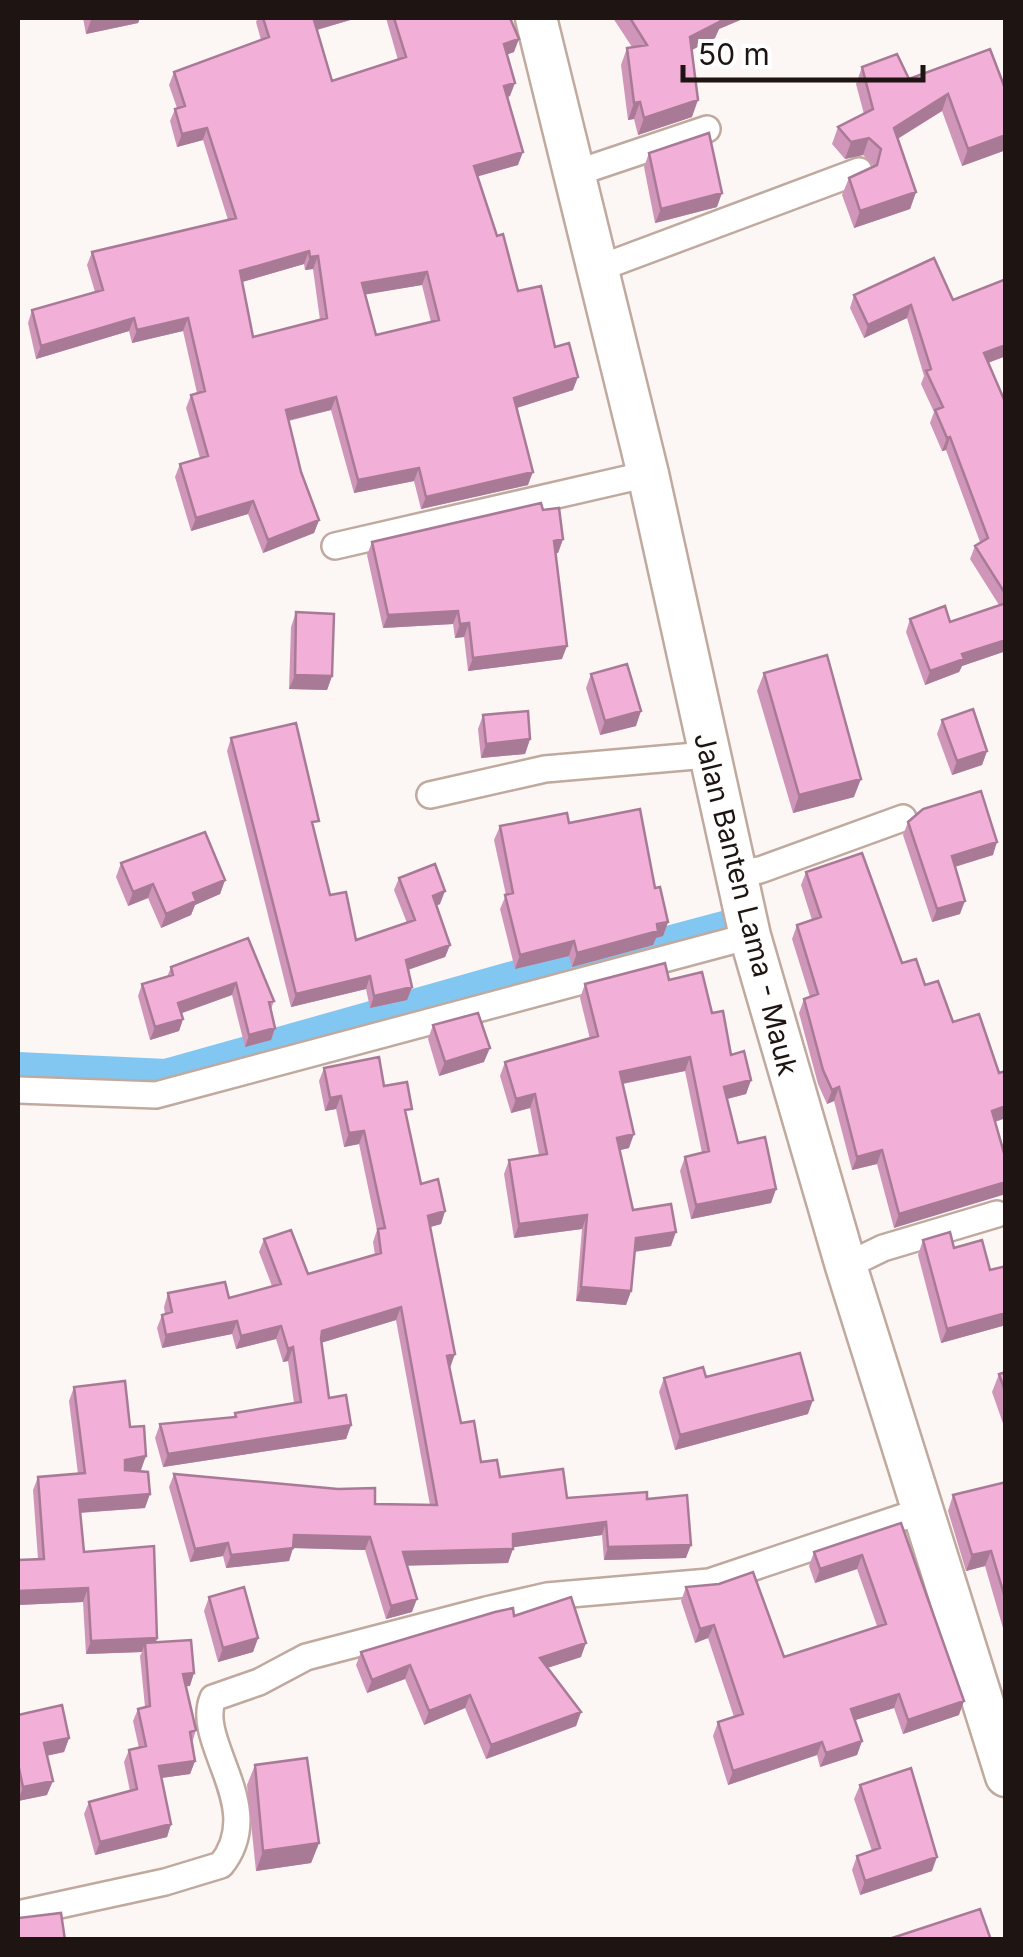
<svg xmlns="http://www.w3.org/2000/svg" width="1023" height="1957" font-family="Inter,sans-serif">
<rect width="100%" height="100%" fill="#fcf7f5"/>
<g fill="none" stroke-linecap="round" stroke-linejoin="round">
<!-- canal -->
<path stroke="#81c7f1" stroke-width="32" d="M 18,1068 L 166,1075 L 524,974 L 589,963 L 739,923"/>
<defs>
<path id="minor" d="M 576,173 L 707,129
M 597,269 L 859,171
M 335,546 L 648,474
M 430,795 L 545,769 L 707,755
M 736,873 L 760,870 L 903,818
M 18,1090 L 156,1095 L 750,936
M 846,1266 L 883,1248 L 997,1214
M 18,1914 L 165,1882 L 221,1865 C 268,1807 194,1743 213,1698 L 259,1682 L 306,1657 L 486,1610 L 547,1596 L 709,1582 L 924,1510"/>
<path id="primary" d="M 536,18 L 648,474 L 750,936 L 846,1266 L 1006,1776"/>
</defs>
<!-- minor casing -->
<use href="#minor" stroke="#c0a99e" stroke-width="30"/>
<!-- primary casing -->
<use href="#primary" stroke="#c0a99e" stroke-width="45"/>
<!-- minor -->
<use href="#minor" stroke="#fff" stroke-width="25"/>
<!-- primary -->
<use href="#primary" stroke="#fff" stroke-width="40"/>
</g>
<!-- wall -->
<path fill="#d096b9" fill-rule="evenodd" d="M 83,18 L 140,18 L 138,23 L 86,34 Z
M 258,18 L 357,18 L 317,30 L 332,81 L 398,60 L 386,18 L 510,18 L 514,52 L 507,54 L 510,96 L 508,97 L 518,165 L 477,176 L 497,236 L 518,291 L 555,347 L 573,390 L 517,408 L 528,485 L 421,509 L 414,481 L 354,493 L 331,410 L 289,421 L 301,472 L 319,520 L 314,533 L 263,553 L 248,514 L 191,531 L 175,477 L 180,464 L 200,458 L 186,408 L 191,395 L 197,393 L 183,331 L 132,343 L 129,331 L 36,359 L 28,323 L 32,310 L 95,292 L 87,265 L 92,252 L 228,220 L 203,140 L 177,147 L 170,121 L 175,109 L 177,108 L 169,85 L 174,72 L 261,40 L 256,22 ZM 304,264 L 305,270 L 313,269 L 320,320 L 253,337 L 242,282 ZM 422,285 L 431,322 L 376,335 L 365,294 Z
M 613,18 L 745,18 L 719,29 L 715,38 L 692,50 L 692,117 L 638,135 L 634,119 L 628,120 L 621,65 L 627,48 L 632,47 Z
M 862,67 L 909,79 L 1006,91 L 1006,150 L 962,166 L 942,111 L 898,138 L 916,192 L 910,209 L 854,228 L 842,195 L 849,178 L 874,166 L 863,155 L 845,159 L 832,144 L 838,127 L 864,114 L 856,84 Z
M 649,153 L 717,207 L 655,223 L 644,167 Z
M 1006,279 L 1006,356 L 988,363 L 1006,404 L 1006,651 L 962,666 L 959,672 L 925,685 L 906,632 L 910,619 L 950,622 L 999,605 L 970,559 L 975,546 L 980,542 L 946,450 L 942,451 L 930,423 L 934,412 L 921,384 L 924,376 L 907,318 L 864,338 L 850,308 L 854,295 L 953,300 Z
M 543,510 L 563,539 L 558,553 L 556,553 L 562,659 L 468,671 L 464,637 L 455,638 L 453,624 L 383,628 L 367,555 L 372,542 Z
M 296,612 L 332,676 L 327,690 L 289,689 L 291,627 Z
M 764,673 L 854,797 L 793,813 L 757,691 Z
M 591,674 L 636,726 L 600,735 L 586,688 Z
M 483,715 L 530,739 L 525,754 L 481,758 L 478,729 Z
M 942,720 L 987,751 L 982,765 L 952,775 L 937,734 Z
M 231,738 L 315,833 L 330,895 L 356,940 L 407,923 L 394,890 L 399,878 L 440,904 L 436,906 L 450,945 L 445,957 L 408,970 L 412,987 L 407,1000 L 370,1008 L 366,989 L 291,1007 L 227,751 Z
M 908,822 L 993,855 L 955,867 L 960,914 L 932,922 L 903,835 Z
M 569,823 L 655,888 L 668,922 L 663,936 L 656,938 L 653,945 L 572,967 L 569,956 L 515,969 L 500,909 L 506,895 L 494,840 L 500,826 Z
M 121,863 L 225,880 L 220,894 L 195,905 L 191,915 L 161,928 L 148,898 L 128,906 L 116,877 Z
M 806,872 L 925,985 L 953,1022 L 999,1073 L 1006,1071 L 1006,1118 L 995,1122 L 894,1228 L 877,1164 L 852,1170 L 834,1101 L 827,1104 L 818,1084 L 799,1013 L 804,999 L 810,997 L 792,939 L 797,925 L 812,920 L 801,885 Z
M 248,938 L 274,1001 L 271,1009 L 275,1028 L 271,1040 L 245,1047 L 232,995 L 181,1013 L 183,1019 L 179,1031 L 150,1040 L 138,996 L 142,984 L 167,977 L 171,967 Z
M 669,980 L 712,1013 L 731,1055 L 751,1080 L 746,1094 L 727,1099 L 738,1143 L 776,1189 L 771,1203 L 691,1219 L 680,1171 L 685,1157 L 702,1153 L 685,1071 L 623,1084 L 629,1148 L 620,1150 L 633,1210 L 671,1246 L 635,1252 L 631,1291 L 626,1305 L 576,1301 L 582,1229 L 514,1238 L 504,1174 L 509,1160 L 539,1155 L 530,1108 L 511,1113 L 500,1076 L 505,1062 L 590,1039 L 580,998 L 585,984 Z
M 433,1025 L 484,1062 L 439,1076 L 428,1039 Z
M 324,1068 L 384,1086 L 407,1121 L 421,1184 L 445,1211 L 441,1224 L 430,1227 L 450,1368 L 461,1423 L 481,1462 L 500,1477 L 567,1498 L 647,1499 L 686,1558 L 604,1560 L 602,1535 L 513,1547 L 508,1563 L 407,1565 L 412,1612 L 386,1619 L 365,1550 L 293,1548 L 289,1561 L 226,1568 L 223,1556 L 190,1562 L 169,1487 L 174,1474 L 375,1504 L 430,1505 L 396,1320 L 321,1343 L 329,1398 L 351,1425 L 346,1439 L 163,1467 L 155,1438 L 160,1424 L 234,1417 L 235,1413 L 294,1403 L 288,1361 L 283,1362 L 276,1339 L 236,1349 L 232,1334 L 162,1348 L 157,1328 L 162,1315 L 165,1314 L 164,1307 L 168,1293 L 229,1298 L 272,1286 L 259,1252 L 264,1239 L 308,1274 L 375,1255 L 373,1242 L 377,1230 L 359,1144 L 344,1147 L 336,1109 L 325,1111 L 319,1081 Z
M 923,1240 L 954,1248 L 990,1270 L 1006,1266 L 1006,1325 L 941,1343 L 918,1255 Z
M 1006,1372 L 1006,1432 L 992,1392 L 999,1374 Z
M 706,1377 L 808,1414 L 675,1450 L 659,1392 L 664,1378 Z
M 74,1387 L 130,1427 L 141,1470 L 137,1471 L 145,1508 L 80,1513 L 84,1552 L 157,1638 L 156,1642 L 190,1686 L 186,1686 L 196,1730 L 192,1743 L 195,1761 L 190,1774 L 161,1778 L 171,1824 L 167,1837 L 95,1855 L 84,1814 L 89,1802 L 130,1791 L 124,1762 L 129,1750 L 139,1748 L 133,1721 L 138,1709 L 145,1707 L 140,1656 L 142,1652 L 86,1654 L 83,1602 L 18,1605 L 18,1560 L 38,1559 L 33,1490 L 38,1477 L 78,1474 L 69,1401 Z
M 1006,1482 L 1006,1653 L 1003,1642 L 1005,1635 L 985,1566 L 966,1571 L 948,1511 L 953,1495 Z
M 901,1523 L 959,1715 L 903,1734 L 894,1708 L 855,1720 L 862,1741 L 857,1755 L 820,1767 L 817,1755 L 728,1785 L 713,1736 L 718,1722 L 734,1717 L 708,1638 L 695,1643 L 681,1601 L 686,1587 L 784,1657 L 877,1626 L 857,1569 L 815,1583 L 809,1566 L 814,1552 Z
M 209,1597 L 258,1638 L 253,1652 L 218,1662 L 204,1611 Z
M 514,1616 L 581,1657 L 547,1668 L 581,1712 L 576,1726 L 486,1759 L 465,1708 L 424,1725 L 405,1679 L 367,1693 L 356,1665 L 361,1652 Z
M 18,1715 L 69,1738 L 64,1752 L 47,1756 L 47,1795 L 18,1801 Z
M 255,1765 L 319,1843 L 311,1863 L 256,1871 L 247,1785 Z
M 860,1785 L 932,1871 L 860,1895 L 852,1870 L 857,1856 L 872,1851 L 854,1799 Z"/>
<!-- shaded-wall -->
<path fill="#a97a96" d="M 103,18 L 140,18 L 138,23 L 86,34 L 91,20 Z
M 320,18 L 357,18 L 309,32 L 314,20 Z
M 717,18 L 745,18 L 719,29 L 715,38 L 684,54 L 690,37 Z
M 519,39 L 514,52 L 500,57 L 504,44 Z
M 515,83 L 510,96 L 500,99 L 504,86 Z
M 948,94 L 942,111 L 888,145 L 894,128 Z
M 698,100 L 692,117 L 638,135 L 644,118 Z
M 640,102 L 634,119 L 628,120 L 634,103 Z
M 207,128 L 203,140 L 177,147 L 182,134 Z
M 1006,135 L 1006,150 L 962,166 L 968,149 Z
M 869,138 L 863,155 L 845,159 L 851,142 Z
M 523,152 L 518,165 L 469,179 L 474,166 Z
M 916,192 L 910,209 L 854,228 L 860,211 Z
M 722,193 L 717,207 L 655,223 L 661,209 Z
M 309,251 L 304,264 L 235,284 L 240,271 Z
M 318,256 L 313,269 L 305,270 L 310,257 Z
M 427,272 L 422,285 L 357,296 L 362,283 Z
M 911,305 L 907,318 L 864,338 L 868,325 Z
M 134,318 L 129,331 L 36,359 L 41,346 Z
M 188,318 L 183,331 L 132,343 L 137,330 Z
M 1006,345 L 1006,356 L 979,366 L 984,353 Z
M 578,377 L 573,390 L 510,410 L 514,398 Z
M 336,397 L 331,410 L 281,422 L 286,410 Z
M 950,437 L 946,450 L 942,451 L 947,438 Z
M 419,468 L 414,481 L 354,493 L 358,480 Z
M 533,472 L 528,485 L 421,509 L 426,497 Z
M 253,501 L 248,514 L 191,531 L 196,518 Z
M 319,520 L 314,533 L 263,553 L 268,540 Z
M 563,539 L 558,553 L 550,554 L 554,541 Z
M 458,611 L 453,624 L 383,628 L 388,615 Z
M 469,623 L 464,637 L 455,638 L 460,624 Z
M 1006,640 L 1006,651 L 962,666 L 959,672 L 925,685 L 930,671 L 962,654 Z
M 567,646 L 562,659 L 468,671 L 473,658 Z
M 295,675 L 332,676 L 327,690 L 289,689 Z
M 641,711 L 636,726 L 600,735 L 605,721 Z
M 530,739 L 525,754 L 481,758 L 486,744 Z
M 987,751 L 982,765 L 952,775 L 957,761 Z
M 861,779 L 854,797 L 793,813 L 799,795 Z
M 997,842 L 993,855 L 947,869 L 952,856 Z
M 225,880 L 220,894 L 195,905 L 191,915 L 161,928 L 166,914 L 193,893 Z
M 153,884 L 148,898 L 128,906 L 133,892 Z
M 445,891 L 440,904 L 428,909 L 433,896 Z
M 965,901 L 960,914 L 932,922 L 937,909 Z
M 668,922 L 663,936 L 656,938 L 653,945 L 572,967 L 577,953 Z
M 574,941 L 569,956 L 515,969 L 520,955 Z
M 450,945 L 445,957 L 401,972 L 406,960 Z
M 370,976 L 366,989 L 291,1007 L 296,994 Z
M 236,983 L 232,995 L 174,1016 L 178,1003 Z
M 412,987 L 407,1000 L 370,1008 L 374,996 Z
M 183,1019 L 179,1031 L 150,1040 L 155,1027 Z
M 275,1028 L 271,1040 L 245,1047 L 249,1035 Z
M 490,1048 L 484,1062 L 439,1076 L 445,1062 Z
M 690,1057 L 685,1071 L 615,1085 L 620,1072 Z
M 751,1080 L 746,1094 L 719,1101 L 724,1087 Z
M 839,1087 L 834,1101 L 827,1104 L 832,1090 Z
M 535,1094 L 530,1108 L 511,1113 L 516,1099 Z
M 341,1096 L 336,1109 L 325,1111 L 330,1098 Z
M 1006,1106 L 1006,1118 L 987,1124 L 992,1111 Z
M 364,1131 L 359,1144 L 344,1147 L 349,1133 Z
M 634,1134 L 629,1148 L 612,1152 L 617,1138 Z
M 882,1150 L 877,1164 L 852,1170 L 857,1157 Z
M 1006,1182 L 1006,1194 L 894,1228 L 899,1214 Z
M 776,1189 L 771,1203 L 691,1219 L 696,1205 Z
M 445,1211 L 441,1224 L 423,1229 L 428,1216 Z
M 587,1215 L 582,1229 L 514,1238 L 519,1224 Z
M 676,1232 L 671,1246 L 631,1252 L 636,1238 Z
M 581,1287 L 631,1291 L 626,1305 L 576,1301 Z
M 401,1307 L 396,1320 L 317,1344 L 322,1331 Z
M 1006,1313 L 1006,1325 L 941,1343 L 947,1329 Z
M 237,1321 L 232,1334 L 162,1348 L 166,1335 Z
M 281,1326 L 276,1339 L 236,1349 L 241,1336 Z
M 293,1347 L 288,1361 L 283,1362 L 288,1349 Z
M 455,1354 L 450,1368 L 447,1356 Z
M 813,1400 L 808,1414 L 675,1450 L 680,1435 Z
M 351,1425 L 346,1439 L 163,1467 L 168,1454 Z
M 146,1456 L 141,1470 L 120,1474 L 125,1460 Z
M 150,1494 L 145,1508 L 74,1513 L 79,1500 Z
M 606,1522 L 602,1535 L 508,1548 L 513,1534 Z
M 294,1535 L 370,1537 L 365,1550 L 293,1548 L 289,1561 L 226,1568 L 231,1555 Z
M 228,1543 L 223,1556 L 190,1562 L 195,1549 Z
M 691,1545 L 686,1558 L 604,1560 L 608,1547 Z
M 513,1549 L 508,1563 L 399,1566 L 403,1552 Z
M 991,1551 L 985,1566 L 966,1571 L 972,1555 Z
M 862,1555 L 857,1569 L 815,1583 L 820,1569 Z
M 88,1588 L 83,1602 L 18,1605 L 18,1591 Z
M 417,1599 L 412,1612 L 386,1619 L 391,1606 Z
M 714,1625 L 708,1638 L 695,1643 L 700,1629 Z
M 157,1638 L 152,1652 L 145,1643 L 142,1652 L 86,1654 L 91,1641 Z
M 258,1638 L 253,1652 L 218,1662 L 223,1648 Z
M 586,1643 L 581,1657 L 535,1672 L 540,1658 Z
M 410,1665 L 405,1679 L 367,1693 L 372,1680 Z
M 194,1673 L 190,1686 L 179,1687 L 183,1674 Z
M 899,1694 L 894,1708 L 846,1723 L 851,1709 Z
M 470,1695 L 465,1708 L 424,1725 L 429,1711 Z
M 964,1701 L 959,1715 L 903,1734 L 908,1720 Z
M 581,1712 L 576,1726 L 486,1759 L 491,1745 Z
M 69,1738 L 64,1752 L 39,1757 L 44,1743 Z
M 862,1741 L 857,1755 L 820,1767 L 826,1753 Z
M 822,1742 L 817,1755 L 728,1785 L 733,1771 Z
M 195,1761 L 190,1774 L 154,1779 L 159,1766 Z
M 53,1781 L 47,1795 L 18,1801 L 23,1787 Z
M 171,1824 L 167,1837 L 95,1855 L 100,1842 Z
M 319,1843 L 311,1863 L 256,1871 L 263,1851 Z
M 937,1857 L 932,1871 L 860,1895 L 865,1881 Z"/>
<!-- building -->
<path fill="#f2afd7" stroke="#a97a96" stroke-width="2.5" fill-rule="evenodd" d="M 263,18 L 320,18 L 314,20 L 332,81 L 406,57 L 394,18 L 510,18 L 519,39 L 504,44 L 515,83 L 504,86 L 523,152 L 474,166 L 497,236 L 503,234 L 518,291 L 541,286 L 555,347 L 569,343 L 578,377 L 514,398 L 533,472 L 426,497 L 419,468 L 358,480 L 336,397 L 286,410 L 301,472 L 319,520 L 268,540 L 253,501 L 196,518 L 180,464 L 208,456 L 191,395 L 205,391 L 188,318 L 137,330 L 134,318 L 41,346 L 32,310 L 103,290 L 92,252 L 236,218 L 207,128 L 182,134 L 175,109 L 185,106 L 174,72 L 269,37 ZM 309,251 L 310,257 L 318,256 L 327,318 L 253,337 L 240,271 ZM 427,272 L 439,320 L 376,335 L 362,283 Z
M 630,18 L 719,18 L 721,21 L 690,37 L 698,100 L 644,118 L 640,102 L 634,103 L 627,48 L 647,45 Z
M 990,49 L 1006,91 L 1006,135 L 968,149 L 948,94 L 894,128 L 916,192 L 860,211 L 849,178 L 877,165 L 881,149 L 869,138 L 851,142 L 838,127 L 873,109 L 862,67 L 897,54 L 909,79 Z
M 709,133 L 722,193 L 661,209 L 649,153 Z
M 934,258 L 953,300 L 1006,279 L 1006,345 L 984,353 L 1006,404 L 1006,595 L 975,546 L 988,538 L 950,437 L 947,438 L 935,410 L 943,407 L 926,371 L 931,369 L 911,305 L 868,325 L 854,295 Z
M 541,503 L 543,510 L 559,508 L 563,539 L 554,541 L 567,646 L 473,658 L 469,623 L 460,624 L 458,611 L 388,615 L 372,542 Z
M 1006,603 L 1006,640 L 962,654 L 964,659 L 930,671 L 910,619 L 945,606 L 950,622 Z
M 296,612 L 334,614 L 332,676 L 295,675 Z
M 827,655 L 861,779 L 799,795 L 764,673 Z
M 627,664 L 641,711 L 605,721 L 591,674 Z
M 973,709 L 987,751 L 957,761 L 942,720 Z
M 528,711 L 530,739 L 486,744 L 483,715 Z
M 296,723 L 319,821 L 312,822 L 330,895 L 346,892 L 356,940 L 415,920 L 399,878 L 435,864 L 445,891 L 433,896 L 450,945 L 406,960 L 412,987 L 374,996 L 370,976 L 296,994 L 231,738 Z
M 981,791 L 997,842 L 952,856 L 965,901 L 937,909 L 908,822 L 923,809 Z
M 640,809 L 655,888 L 660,887 L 668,922 L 657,924 L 658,931 L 577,953 L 574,941 L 520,955 L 505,895 L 513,893 L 500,826 L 567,813 L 569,823 Z
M 205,832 L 225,880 L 193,893 L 196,901 L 166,914 L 153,884 L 133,892 L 121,863 Z
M 862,853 L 902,963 L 916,959 L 925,985 L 938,981 L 953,1022 L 979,1014 L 999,1073 L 1006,1071 L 1006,1106 L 992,1111 L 1006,1160 L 1006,1182 L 899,1214 L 882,1150 L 857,1157 L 839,1087 L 832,1090 L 823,1070 L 804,999 L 818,994 L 797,925 L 821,917 L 806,872 Z
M 248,938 L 274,1001 L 269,1002 L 275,1028 L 249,1035 L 236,983 L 178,1003 L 183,1019 L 155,1027 L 142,984 L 173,975 L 171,967 Z
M 665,963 L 669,980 L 702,972 L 712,1013 L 723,1011 L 731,1055 L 744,1051 L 751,1080 L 724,1087 L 738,1143 L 765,1137 L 776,1189 L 696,1205 L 685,1157 L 709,1151 L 690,1057 L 620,1072 L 634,1134 L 617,1138 L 633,1210 L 671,1204 L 676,1232 L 636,1238 L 631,1291 L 581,1287 L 587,1215 L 519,1224 L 509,1160 L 547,1154 L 535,1094 L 516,1099 L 505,1062 L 598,1036 L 585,984 Z
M 478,1013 L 490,1048 L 445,1062 L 433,1025 Z
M 379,1057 L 384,1086 L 407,1082 L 412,1109 L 405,1110 L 421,1184 L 438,1179 L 445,1211 L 428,1216 L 455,1354 L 447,1356 L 461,1423 L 474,1421 L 481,1462 L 497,1460 L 500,1477 L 563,1469 L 567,1498 L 647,1492 L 647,1499 L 687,1495 L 691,1545 L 608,1547 L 606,1522 L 513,1534 L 513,1549 L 403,1552 L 417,1599 L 391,1606 L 370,1537 L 294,1535 L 293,1548 L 231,1555 L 228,1543 L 195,1549 L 174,1474 L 338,1489 L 375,1488 L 375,1504 L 437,1505 L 401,1307 L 322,1331 L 321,1339 L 329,1398 L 346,1395 L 351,1425 L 168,1454 L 160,1424 L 236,1417 L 235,1413 L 301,1402 L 293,1347 L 288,1349 L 281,1326 L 241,1336 L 237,1321 L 166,1335 L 162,1315 L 172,1312 L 168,1293 L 225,1282 L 229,1298 L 281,1284 L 264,1239 L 291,1230 L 308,1274 L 381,1253 L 378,1229 L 385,1228 L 364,1131 L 349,1133 L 341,1096 L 330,1098 L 324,1068 Z
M 950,1232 L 954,1248 L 982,1240 L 990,1270 L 1006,1266 L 1006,1313 L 947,1329 L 923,1240 Z
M 800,1353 L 813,1400 L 680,1435 L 664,1378 L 703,1367 L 706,1377 Z
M 1006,1372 L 1006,1394 L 999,1374 Z
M 125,1381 L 130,1427 L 144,1426 L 146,1456 L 125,1460 L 125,1470 L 148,1472 L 150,1494 L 79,1500 L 84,1552 L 154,1546 L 157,1638 L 91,1641 L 88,1588 L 18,1591 L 18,1560 L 44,1559 L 38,1477 L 85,1473 L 74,1387 Z
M 1006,1482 L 1006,1601 L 991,1551 L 972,1555 L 953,1495 Z
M 901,1523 L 964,1701 L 908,1720 L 899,1694 L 851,1709 L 862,1741 L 826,1753 L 822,1742 L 733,1771 L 718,1722 L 743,1714 L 714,1625 L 700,1629 L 686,1587 L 719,1584 L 753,1572 L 784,1657 L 886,1624 L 862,1555 L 820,1569 L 814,1552 Z
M 244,1587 L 258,1638 L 223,1648 L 209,1597 Z
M 571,1597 L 586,1643 L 540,1658 L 581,1712 L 491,1745 L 470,1695 L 429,1711 L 410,1665 L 372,1680 L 361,1652 L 495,1612 L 513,1608 L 514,1616 Z
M 191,1640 L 194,1673 L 183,1674 L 196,1730 L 190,1732 L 195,1761 L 159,1766 L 171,1824 L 100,1842 L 89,1802 L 137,1789 L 129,1750 L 146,1746 L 138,1709 L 150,1706 L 145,1643 Z
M 62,1705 L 69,1738 L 44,1743 L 53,1781 L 23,1787 L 18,1764 L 18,1715 Z
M 307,1758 L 319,1843 L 263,1851 L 255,1765 Z
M 911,1768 L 937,1857 L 865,1881 L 857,1856 L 880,1848 L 860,1785 Z
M 980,1909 L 991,1940 L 886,1940 Z
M 61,1913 L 65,1940 L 18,1940 L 18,1918 Z"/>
<g text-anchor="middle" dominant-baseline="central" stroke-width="8" stroke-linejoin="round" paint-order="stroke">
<!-- street labels -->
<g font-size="28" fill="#1e1512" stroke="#fff">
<text transform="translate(746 904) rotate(76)">Jalan Banten Lama - Mauk</text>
</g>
</g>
<!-- border -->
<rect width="1023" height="1957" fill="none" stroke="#1e1512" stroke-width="40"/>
<!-- scale -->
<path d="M683 65v15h240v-15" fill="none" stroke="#1e1512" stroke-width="5"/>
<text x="698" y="65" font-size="30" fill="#1e1512" stroke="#ffffff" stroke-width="8" paint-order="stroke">50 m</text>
</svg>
